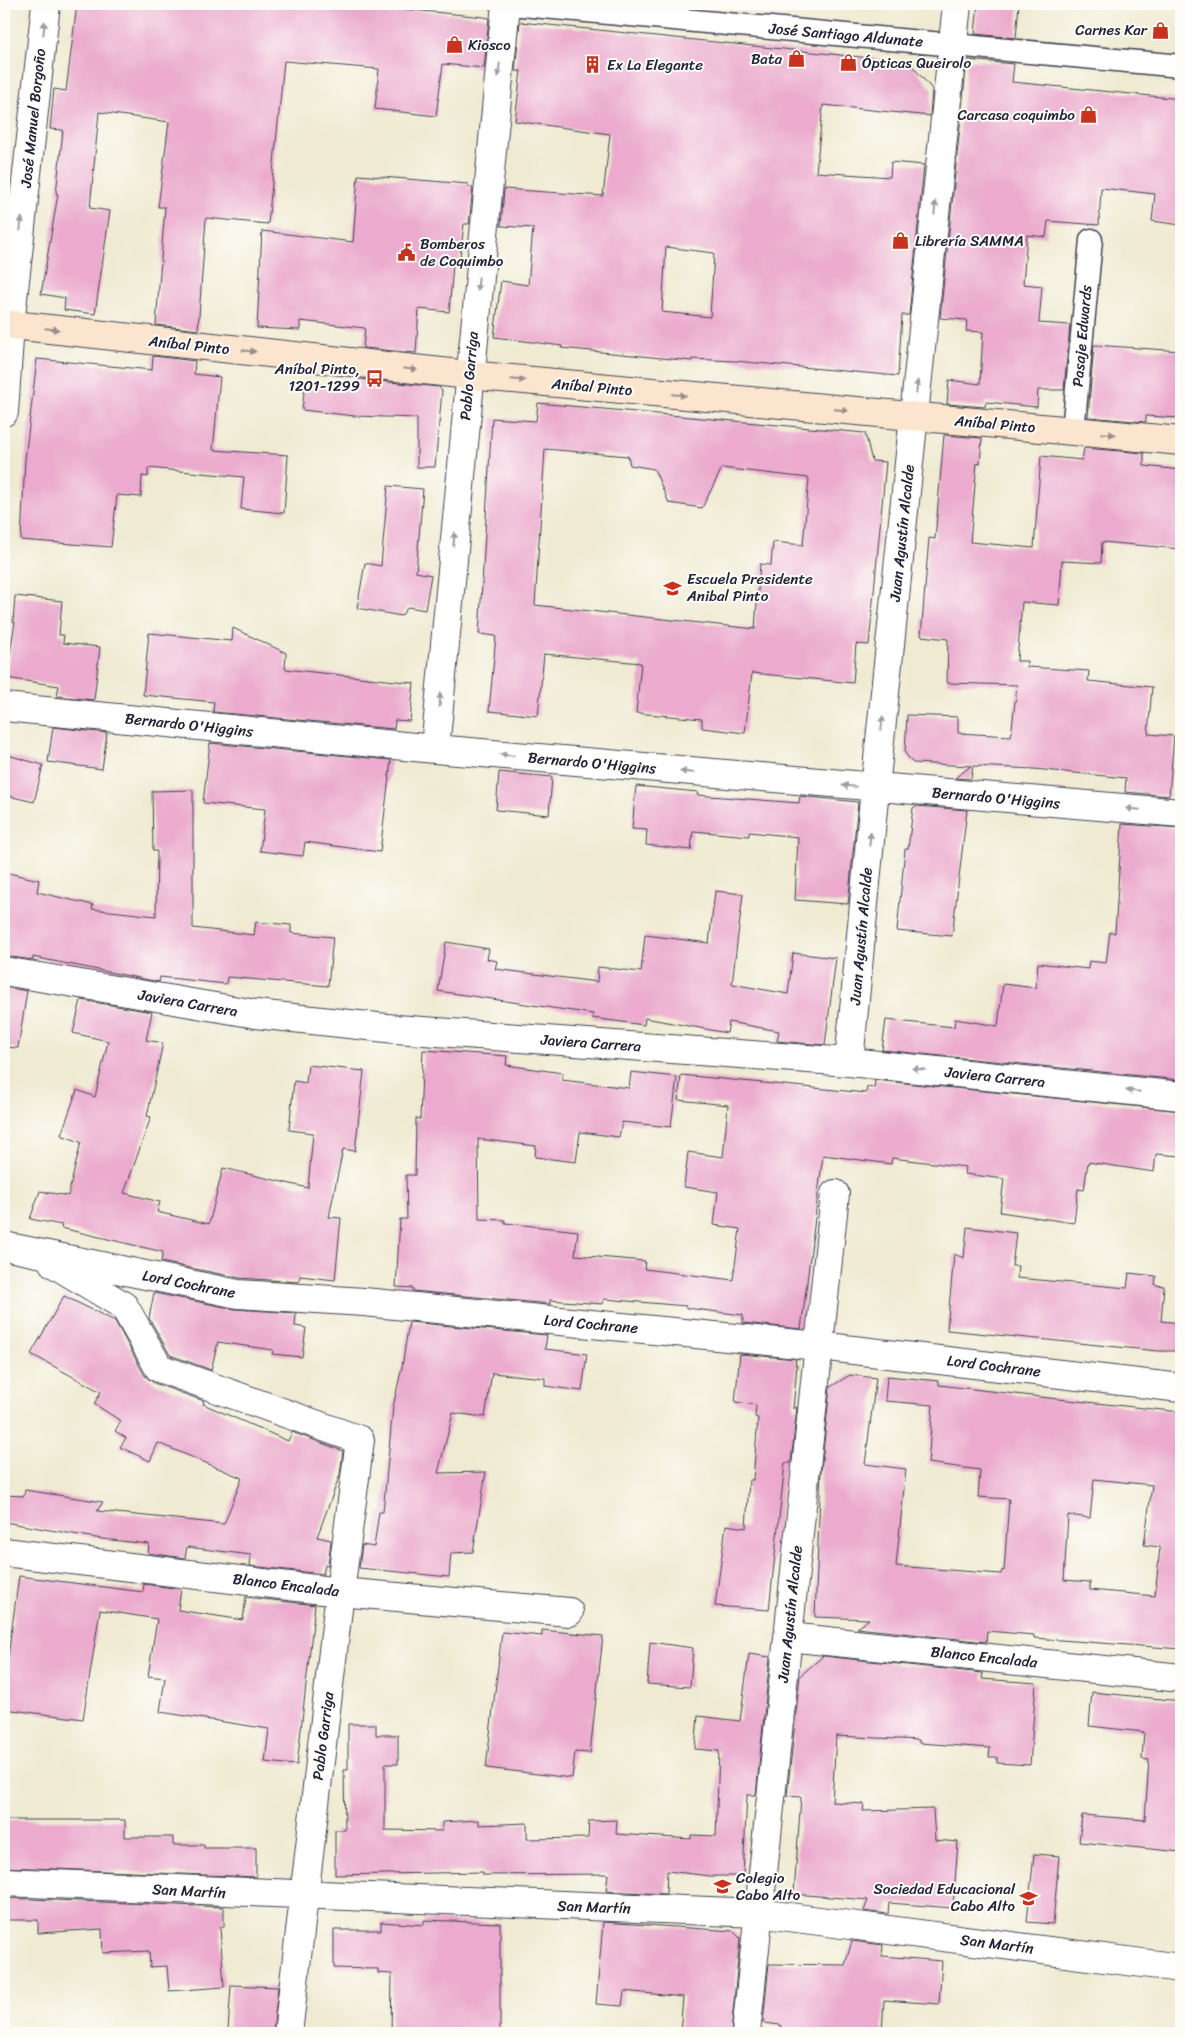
<svg xmlns="http://www.w3.org/2000/svg" width="1185" height="2037" font-family="Sriracha,sans-serif">
<rect width="100%" height="100%" fill="#fdfcf7"/>
<filter id="ink" filterUnits="userSpaceOnUse"><feTurbulence type="fractalNoise" baseFrequency=".02" numOctaves="2"/><feDisplacementMap in="SourceGraphic" scale="10" xChannelSelector="R" yChannelSelector="G"/><feConvolveMatrix kernelMatrix="1 2 1 2 8 2 1 2 1" color-interpolation-filters="sRGB"/></filter>
<filter id="wash" filterUnits="userSpaceOnUse"><feTurbulence type="fractalNoise" baseFrequency=".0096" numOctaves="4" result="noise"/><feDisplacementMap in="SourceGraphic" scale="20" xChannelSelector="R" yChannelSelector="G"/><feGaussianBlur stdDeviation="1.12" result="paint"/><feColorMatrix in="noise" values="0 0 0 0 0 0 0 0 0 0 0 0 0 0 0 0 0 1.4 0 .05"/><feComposite in="paint" operator="in"/></filter>
<g filter="url(#wash)">
<rect width="100%" height="100%" fill="#efead1"/>
<g id="blocks">
<!-- building -->
<path fill="#ebaace" fill-rule="evenodd" d="M 77,4 L 372,4 L 372,6 L 484,17 L 489,18 L 484,68 L 443,64 L 436,116 L 375,109 L 379,69 L 284,61 L 268,224 L 206,218 L 198,330 L 156,325 L 165,207 L 158,207 L 169,122 L 99,112 L 90,208 L 110,211 L 95,314 L 64,310 L 65,298 L 41,294 L 58,194 L 56,194 L 63,130 L 50,129 L 54,89 L 66,91 Z
M 978,4 L 1019,4 L 1016,38 L 975,34 Z
M 520,22 L 909,62 L 932,89 L 930,116 L 823,105 L 816,172 L 890,177 L 891,162 L 924,165 L 909,315 L 902,315 L 898,376 L 735,361 L 692,359 L 692,361 L 561,348 L 562,346 L 494,337 L 501,281 L 528,285 L 533,228 L 501,226 L 504,189 L 603,196 L 610,134 L 515,121 L 521,71 L 515,71 ZM 666,247 L 714,253 L 710,317 L 662,312 Z
M 967,60 L 1014,64 L 1012,82 L 1181,99 L 1181,225 L 1152,221 L 1155,194 L 1101,188 L 1099,225 L 1048,221 L 1046,237 L 1027,235 L 1023,284 L 1042,286 L 1039,323 L 1070,325 L 1064,390 L 1038,390 L 1037,407 L 986,402 L 985,407 L 947,404 L 949,380 L 980,384 L 983,332 L 966,331 L 967,320 L 940,318 Z
M 358,175 L 468,184 L 468,187 L 473,187 L 469,224 L 464,224 L 459,265 L 453,265 L 449,312 L 419,309 L 416,353 L 363,348 L 365,328 L 300,321 L 300,330 L 257,328 L 262,231 L 353,242 Z
M 1094,345 L 1181,351 L 1179,418 L 1146,416 L 1146,422 L 1088,417 Z
M 153,356 L 195,361 L 194,374 L 220,377 L 213,450 L 288,455 L 284,513 L 241,509 L 244,477 L 148,468 L 148,477 L 142,476 L 141,497 L 117,495 L 111,547 L 21,540 L 25,460 L 37,359 L 152,370 Z
M 359,379 L 439,387 L 442,391 L 435,467 L 417,467 L 417,418 L 355,416 L 302,410 L 305,383 L 358,389 Z
M 538,403 L 865,433 L 872,461 L 886,462 L 869,645 L 856,644 L 853,683 L 752,673 L 745,733 L 702,728 L 702,719 L 636,713 L 641,663 L 544,654 L 538,716 L 489,711 L 496,636 L 479,634 L 492,418 L 536,421 ZM 545,449 L 628,456 L 630,465 L 654,469 L 669,503 L 702,508 L 722,468 L 809,478 L 803,545 L 773,542 L 771,565 L 760,564 L 755,629 L 535,605 Z
M 944,435 L 982,438 L 980,464 L 977,463 L 970,542 L 1034,548 L 1041,456 L 1082,460 L 1084,448 L 1144,453 L 1144,466 L 1181,470 L 1181,549 L 1102,542 L 1101,563 L 1062,561 L 1059,605 L 1022,602 L 1017,661 L 1027,661 L 1027,667 L 1089,671 L 1088,681 L 1152,687 L 1148,734 L 1174,736 L 1169,796 L 1125,792 L 1126,778 L 1034,769 L 973,766 L 971,779 L 955,778 L 971,766 L 913,763 L 905,753 L 907,715 L 958,717 L 958,733 L 1011,736 L 1017,685 L 947,683 L 948,639 L 921,636 L 929,538 L 935,539 Z
M 388,486 L 423,489 L 416,572 L 431,575 L 425,610 L 408,607 L 401,616 L 357,608 L 365,563 L 381,566 Z
M 15,596 L 62,601 L 59,635 L 64,635 L 63,643 L 100,647 L 94,700 L 57,696 L 59,686 L 6,678 L 15,622 L 13,622 Z
M 233,628 L 286,653 L 285,669 L 414,683 L 410,721 L 395,720 L 394,729 L 213,712 L 214,702 L 143,695 L 149,633 L 232,641 Z
M 53,727 L 107,733 L 102,769 L 48,762 Z
M 210,743 L 391,760 L 380,852 L 305,842 L 303,856 L 260,851 L 265,809 L 203,803 Z
M 4,754 L 43,765 L 34,802 L 4,795 Z
M 499,772 L 552,777 L 549,815 L 496,810 Z
M 636,786 L 698,792 L 697,795 L 799,803 L 800,796 L 858,802 L 848,904 L 795,900 L 798,837 L 749,832 L 749,836 L 693,831 L 691,850 L 646,845 L 647,830 L 632,829 Z
M 193,790 L 193,928 L 254,935 L 256,922 L 291,925 L 291,933 L 333,937 L 328,986 L 227,977 L 226,984 L 160,977 L 159,982 L 33,957 L 33,960 L 4,956 L 4,872 L 39,880 L 37,892 L 93,905 L 92,909 L 156,916 L 157,851 L 153,851 L 152,791 Z
M 916,806 L 967,810 L 952,936 L 897,931 L 905,849 L 908,849 L 913,808 Z
M 1122,824 L 1181,828 L 1181,1080 L 882,1050 L 886,1020 L 954,1027 L 955,1019 L 998,1026 L 1003,984 L 1036,988 L 1038,963 L 1088,969 L 1089,961 L 1106,963 L 1110,932 L 1115,933 Z
M 715,891 L 743,894 L 732,984 L 788,994 L 793,953 L 836,958 L 825,1045 L 777,1041 L 779,1031 L 729,1022 L 727,1033 L 645,1018 L 644,1025 L 592,1018 L 593,1014 L 438,991 L 446,942 L 489,949 L 487,959 L 497,961 L 495,969 L 597,982 L 598,967 L 641,972 L 645,935 L 709,943 Z
M 4,987 L 27,991 L 18,1048 L 4,1047 Z
M 81,1000 L 152,1012 L 146,1040 L 163,1043 L 147,1116 L 151,1117 L 124,1193 L 160,1202 L 157,1212 L 209,1224 L 223,1168 L 308,1188 L 313,1133 L 289,1130 L 294,1081 L 306,1083 L 308,1065 L 364,1071 L 355,1151 L 343,1149 L 329,1217 L 341,1218 L 335,1280 L 300,1276 L 299,1282 L 240,1278 L 161,1262 L 163,1252 L 61,1228 L 62,1225 L 30,1219 L 40,1191 L 68,1196 L 81,1142 L 61,1135 L 77,1090 L 95,1097 L 108,1041 L 73,1033 Z
M 423,1050 L 507,1056 L 506,1065 L 563,1073 L 562,1080 L 629,1088 L 631,1072 L 677,1077 L 671,1127 L 622,1122 L 619,1137 L 580,1132 L 576,1162 L 535,1157 L 536,1146 L 478,1139 L 479,1219 L 505,1220 L 505,1223 L 578,1231 L 575,1255 L 645,1261 L 644,1269 L 733,1280 L 740,1229 L 714,1225 L 718,1192 L 684,1187 L 688,1152 L 723,1157 L 728,1105 L 678,1100 L 681,1075 L 866,1093 L 867,1087 L 874,1088 L 875,1080 L 1181,1111 L 1181,1156 L 1156,1154 L 1154,1172 L 1088,1162 L 1084,1190 L 1078,1189 L 1074,1223 L 1000,1212 L 1004,1179 L 965,1174 L 966,1167 L 892,1158 L 891,1164 L 823,1155 L 801,1329 L 743,1323 L 743,1315 L 686,1308 L 686,1306 L 604,1299 L 603,1304 L 550,1300 L 550,1304 L 413,1291 L 413,1288 L 396,1287 L 400,1219 L 407,1219 L 406,1175 L 415,1175 L 416,1118 L 420,1119 Z
M 967,1227 L 1016,1233 L 1012,1266 L 1018,1266 L 1017,1278 L 1127,1288 L 1129,1273 L 1156,1276 L 1155,1285 L 1164,1286 L 1161,1321 L 1181,1323 L 1181,1351 L 1158,1351 L 947,1330 L 954,1254 L 964,1258 Z
M 154,1293 L 235,1309 L 296,1313 L 295,1326 L 306,1328 L 302,1357 L 272,1354 L 273,1350 L 218,1342 L 211,1370 L 170,1355 L 149,1318 Z
M 64,1296 L 115,1321 L 145,1376 L 154,1383 L 204,1401 L 203,1404 L 288,1441 L 292,1432 L 343,1451 L 340,1475 L 317,1537 L 331,1540 L 328,1565 L 325,1565 L 323,1574 L 250,1566 L 251,1555 L 187,1547 L 185,1558 L 148,1553 L 149,1544 L 102,1539 L 4,1522 L 4,1495 L 24,1496 L 25,1490 L 103,1502 L 97,1511 L 224,1524 L 242,1478 L 158,1443 L 150,1461 L 120,1447 L 126,1438 L 115,1431 L 121,1421 L 94,1404 L 101,1392 L 31,1354 Z
M 409,1322 L 547,1335 L 545,1349 L 587,1354 L 582,1391 L 545,1386 L 545,1378 L 492,1373 L 485,1417 L 453,1413 L 438,1473 L 486,1472 L 473,1552 L 451,1553 L 449,1577 L 359,1568 L 362,1545 L 374,1547 L 379,1512 L 383,1512 L 393,1407 L 402,1367 Z
M 740,1354 L 796,1359 L 795,1365 L 797,1365 L 793,1409 L 797,1407 L 791,1463 L 785,1463 L 769,1610 L 715,1606 L 726,1525 L 746,1528 L 749,1480 L 753,1480 L 758,1418 L 755,1417 L 756,1405 L 735,1402 Z
M 850,1375 L 876,1378 L 865,1464 L 906,1469 L 896,1566 L 1001,1574 L 1002,1570 L 1004,1571 L 1009,1499 L 978,1497 L 980,1470 L 928,1463 L 933,1405 L 885,1401 L 887,1376 L 939,1381 L 939,1385 L 1049,1398 L 1181,1412 L 1181,1649 L 1034,1638 L 1034,1635 L 987,1631 L 986,1642 L 857,1628 L 869,1619 L 815,1617 L 821,1471 L 830,1387 ZM 1094,1479 L 1152,1485 L 1144,1545 L 1160,1547 L 1155,1596 L 1090,1590 L 1090,1582 L 1064,1580 L 1068,1515 L 1090,1518 Z
M 19,1576 L 143,1592 L 144,1584 L 181,1589 L 178,1610 L 243,1620 L 246,1597 L 315,1605 L 297,1765 L 265,1762 L 269,1729 L 160,1712 L 165,1678 L 148,1676 L 157,1619 L 100,1610 L 83,1719 L 4,1709 L 4,1686 Z
M 542,1630 L 603,1636 L 590,1753 L 575,1752 L 572,1778 L 486,1768 L 502,1632 L 542,1636 Z
M 650,1642 L 693,1648 L 690,1687 L 647,1684 Z
M 749,1654 L 770,1657 L 756,1795 L 747,1795 L 743,1876 L 710,1876 L 667,1871 L 666,1894 L 606,1891 L 608,1874 L 483,1875 L 483,1872 L 335,1875 L 335,1830 L 345,1830 L 344,1770 L 348,1770 L 348,1724 L 376,1724 L 376,1735 L 398,1735 L 398,1764 L 385,1764 L 385,1830 L 442,1831 L 442,1822 L 479,1820 L 479,1825 L 527,1823 L 527,1839 L 588,1838 L 589,1821 L 617,1820 L 616,1834 L 691,1839 L 691,1835 L 716,1836 L 719,1751 L 695,1749 L 698,1716 L 740,1721 Z
M 823,1656 L 983,1673 L 982,1679 L 1036,1683 L 1030,1765 L 997,1763 L 997,1757 L 989,1757 L 990,1748 L 919,1743 L 919,1740 L 836,1736 L 832,1802 L 864,1804 L 863,1811 L 933,1809 L 935,1840 L 958,1842 L 953,1908 L 889,1903 L 888,1914 L 864,1911 L 868,1900 L 794,1894 L 801,1797 L 787,1796 L 800,1676 Z
M 1092,1692 L 1181,1701 L 1181,1852 L 1079,1842 L 1082,1815 L 1145,1820 L 1149,1760 L 1142,1759 L 1144,1732 L 1089,1726 Z
M 4,1820 L 125,1820 L 125,1837 L 173,1837 L 173,1845 L 204,1845 L 204,1848 L 256,1848 L 256,1877 L 4,1867 Z
M 1034,1854 L 1059,1856 L 1053,1924 L 1027,1922 Z
M 4,1898 L 224,1907 L 224,1927 L 220,1927 L 224,1987 L 169,1991 L 167,1966 L 150,1967 L 149,1951 L 103,1953 L 102,1929 L 38,1933 L 38,1920 L 4,1920 Z
M 424,1920 L 500,1923 L 500,2033 L 391,2033 L 392,1974 L 378,1973 L 378,1969 L 334,1968 L 334,1930 L 381,1930 L 381,1922 L 424,1925 Z
M 603,1922 L 733,1931 L 740,1938 L 731,2033 L 680,2033 L 683,1997 L 624,1991 L 622,2006 L 596,2004 Z
M 852,1941 L 883,1945 L 882,1956 L 942,1961 L 939,2004 L 884,2000 L 882,2033 L 781,2033 L 781,2025 L 763,2023 L 769,1964 L 845,1965 Z
M 231,1985 L 278,1987 L 273,2033 L 228,2031 Z"/>
</g>
</g>
<g filter="url(#ink)">
<use href="#blocks" fill-opacity="0" stroke="#414052" stroke-width="1"/>
<g fill="none" stroke-linecap="round" stroke-linejoin="round">
<defs>
<path id="pedestrian" d="M 511,4 L 1181,66
M 1073,431 L 1091,240"/>
<path id="minor" d="M 4,412 L 10,325 L 46,4
M 4,707 L 435,749 L 1181,813
M 435,749 L 506,4
M 4,971 L 256,1014 L 396,1029 L 849,1062 L 1181,1096
M 849,1062 L 875,788 L 957,4
M 4,1246 L 238,1294 L 364,1302 L 819,1346 L 1181,1388
M 53,1263 L 124,1306 L 159,1368 L 360,1440 L 340,1592 L 288,2033
M 4,1552 L 340,1592 L 569,1612
M 788,1637 L 1181,1678
M 4,1882 L 758,1913 L 1181,1968
M 746,2033 L 835,1194"/>
<path id="secondary" d="M 4,324 L 469,375 L 1181,441"/>
</defs>
<!-- pedestrian casing -->
<use href="#pedestrian" stroke="#414052" stroke-width="25"/>
<!-- minor casing -->
<use href="#minor" stroke="#414052" stroke-width="30"/>
<!-- secondary casing -->
<use href="#secondary" stroke="#414052" stroke-width="30"/>
<!-- pedestrian -->
<use href="#pedestrian" stroke="#fff" stroke-width="22"/>
<!-- minor -->
<use href="#minor" stroke="#fff" stroke-width="28"/>
<!-- secondary -->
<use href="#secondary" stroke="#fbe5cf" stroke-width="28"/>
</g>
<!-- one-way arrows -->
<defs><path id="oneway-solid" d="M-6-.8H1V-3.2L6.5 0L1 3.2V.8H-6Z" transform="scale(1.25)"/></defs>
<g fill="#9c9ca7">
<use href="#oneway-solid" transform="translate(44 28) rotate(-84)"/>
<use href="#oneway-solid" transform="translate(499 70) rotate(96)"/>
<use href="#oneway-solid" transform="translate(935 208) rotate(-84)"/>
<use href="#oneway-solid" transform="translate(21 224) rotate(-84)"/>
<use href="#oneway-solid" transform="translate(478 284) rotate(96)"/>
<use href="#oneway-solid" transform="translate(917 387) rotate(-84)"/>
<use href="#oneway-solid" transform="translate(454 539) rotate(-85)"/>
<use href="#oneway-solid" transform="translate(440 700) rotate(-85)"/>
<use href="#oneway-solid" transform="translate(882 723) rotate(-84)"/>
<use href="#oneway-solid" transform="translate(507 755) rotate(-175)"/>
<use href="#oneway-solid" transform="translate(687 772) rotate(-175)"/>
<use href="#oneway-solid" transform="translate(849 786) rotate(-175)"/>
<use href="#oneway-solid" transform="translate(1133 809) rotate(-175)"/>
<use href="#oneway-solid" transform="translate(870 839) rotate(-85)"/>
<use href="#oneway-solid" transform="translate(919 1069) rotate(-174)"/>
<use href="#oneway-solid" transform="translate(1133 1091) rotate(-174)"/>
</g>
<g fill="#998d8c">
<use href="#oneway-solid" transform="translate(52 329) rotate(6)"/>
<use href="#oneway-solid" transform="translate(249 351) rotate(6)"/>
<use href="#oneway-solid" transform="translate(410 369) rotate(6)"/>
<use href="#oneway-solid" transform="translate(518 380) rotate(5)"/>
<use href="#oneway-solid" transform="translate(679 395) rotate(5)"/>
<use href="#oneway-solid" transform="translate(841 410) rotate(5)"/>
<use href="#oneway-solid" transform="translate(1108 434) rotate(5)"/>
</g>
</g>
<!-- icons -->
<defs>
<symbol id="shop-bare" viewBox="-9 -9 18 18"><path d="M-5-2.5h2.3a2.7 3.5 0 0 1 5.4 0H5L5.5 6h-11ZM-1.5-2.5h3a1.5 2.3 0 0 0-3 0Z" fill="#c8321e" stroke="#fdfcf7" stroke-width="2.5" paint-order="stroke"/></symbol>
<symbol id="building-bare" viewBox="-9 -9 18 18"><path d="M-4-6H4V6H1V3H-1V6H-4ZM-2.5-4.3h1.7v1.8h-1.7ZM.8-4.3h1.7v1.8H.8ZM-2.5-1h1.7V.8h-1.7ZM.8-1h1.7V.8H.8Z" fill="#c8321e" stroke="#fdfcf7" stroke-width="2.5" paint-order="stroke"/></symbol>
<symbol id="civic-bare" viewBox="-9 -9 18 18"><path d="M-.6-6.5H3V-4.5H.6V-3L4-1V1h2V6H-6V1h2V-1L-.6-3ZM-1.2 2.5V6h2.4V2.5Z" fill="#c8321e" stroke="#fdfcf7" stroke-width="2.5" paint-order="stroke"/></symbol>
<symbol id="bus-bare" viewBox="-9 -9 18 18"><path d="M-5-6H5V4H4V6H2V4H-2V6H-4V4H-5ZM-3.5-4V0h7V-4ZM-3.5 1.2v1.5H-2V1.2ZM2 1.2v1.5H3.5V1.2Z" fill="#c8321e" stroke="#fdfcf7" stroke-width="2.5" paint-order="stroke"/></symbol>
<symbol id="school-bare" viewBox="-9 -9 18 18"><path d="M0-5L7-2L0 1L-7-2ZM-4 1L0 2.5L4 1V4Q0 6-4 4Z" fill="#c8321e" stroke="#fdfcf7" stroke-width="2.5" paint-order="stroke"/></symbol>
</defs>
<g fill-rule="evenodd">
<use href="#shop-bare" x="1148" y="18" width="25" height="25"/>
<use href="#shop-bare" x="442" y="32" width="25" height="25"/>
<use href="#shop-bare" x="784" y="46" width="25" height="25"/>
<use href="#shop-bare" x="836" y="50" width="25" height="25"/>
<use href="#building-bare" x="580" y="52" width="25" height="25"/>
<use href="#shop-bare" x="1076" y="102" width="25" height="25"/>
<use href="#shop-bare" x="888" y="228" width="25" height="25"/>
<use href="#civic-bare" x="394" y="240" width="25" height="25"/>
<use href="#bus-bare" x="362" y="366" width="25" height="25"/>
<use href="#school-bare" x="660" y="576" width="25" height="25"/>
<use href="#school-bare" x="710" y="1874" width="25" height="25"/>
<use href="#school-bare" x="1016" y="1886" width="25" height="25"/>
</g>
<g text-anchor="middle" dominant-baseline="central" stroke-width="4" stroke-linejoin="round" paint-order="stroke">
<!-- poi labels -->
<g font-size="15" fill="#22223b" stroke="#fdfcf7" text-anchor="start">
<text x="1147" y="30" text-anchor="end">Carnes Kar</text>
<text x="468" y="45">Kiosco</text>
<text x="782" y="59" text-anchor="end">Bata</text>
<text x="862" y="63">Ópticas Queirolo</text>
<text x="607" y="65">Ex La Elegante</text>
<text x="1075" y="115" text-anchor="end">Carcasa coquimbo</text>
<text x="915" y="241">Librería SAMMA</text>
<text x="420" y="244">Bomberos<tspan x="420" dy="17">de Coquimbo</tspan></text>
<text x="360" y="369" text-anchor="end">Aníbal Pinto,<tspan x="360" dy="17">1201-1299</tspan></text>
<text x="687" y="579">Escuela Presidente<tspan x="687" dy="17">Anibal Pinto</tspan></text>
<text x="736" y="1878">Colegio<tspan x="736" dy="17">Cabo Alto</tspan></text>
<text x="1015" y="1889" text-anchor="end">Sociedad Educacional<tspan x="1015" dy="17">Cabo Alto</tspan></text>
</g>
<!-- street labels -->
<g font-size="15" fill="#22223b" stroke="#fdfcf7">
<text transform="translate(846 35) rotate(5)">José Santiago Aldunate</text>
<text transform="translate(33 118) rotate(-84)">José Manuel Borgoño</text>
<text transform="translate(1082 336) rotate(-85)">Pasaje Edwards</text>
<text transform="translate(189 345) rotate(6)">Aníbal Pinto</text>
<text transform="translate(469 376) rotate(-85)">Pablo Garriga</text>
<text transform="translate(592 387) rotate(5)">Aníbal Pinto</text>
<text transform="translate(995 424) rotate(5)">Aníbal Pinto</text>
<text transform="translate(902 533) rotate(-84)">Juan Agustín Alcalde</text>
<text transform="translate(189 725) rotate(6)">Bernardo O'Higgins</text>
<text transform="translate(592 763) rotate(5)">Bernardo O'Higgins</text>
<text transform="translate(996 798) rotate(5)">Bernardo O'Higgins</text>
<text transform="translate(861 936) rotate(-85)">Juan Agustín Alcalde</text>
<text transform="translate(188 1003) rotate(10)">Javiera Carrera</text>
<text transform="translate(591 1043) rotate(4)">Javiera Carrera</text>
<text transform="translate(995 1077) rotate(6)">Javiera Carrera</text>
<text transform="translate(189 1284) rotate(11)">Lord Cochrane</text>
<text transform="translate(591 1324) rotate(5)">Lord Cochrane</text>
<text transform="translate(994 1366) rotate(7)">Lord Cochrane</text>
<text transform="translate(286 1585) rotate(7)">Blanco Encalada</text>
<text transform="translate(790 1614) rotate(-84)">Juan Agustín Alcalde</text>
<text transform="translate(984 1657) rotate(6)">Blanco Encalada</text>
<text transform="translate(323 1736) rotate(-83)">Pablo Garriga</text>
<text transform="translate(189 1891) rotate(3)">San Martín</text>
<text transform="translate(594 1907) rotate(2)">San Martín</text>
<text transform="translate(997 1944) rotate(7)">San Martín</text>
</g>
</g>
<!-- margin -->
<rect width="1185" height="2037" fill="none" stroke="#fdfcf7" stroke-width="20"/>
</svg>
